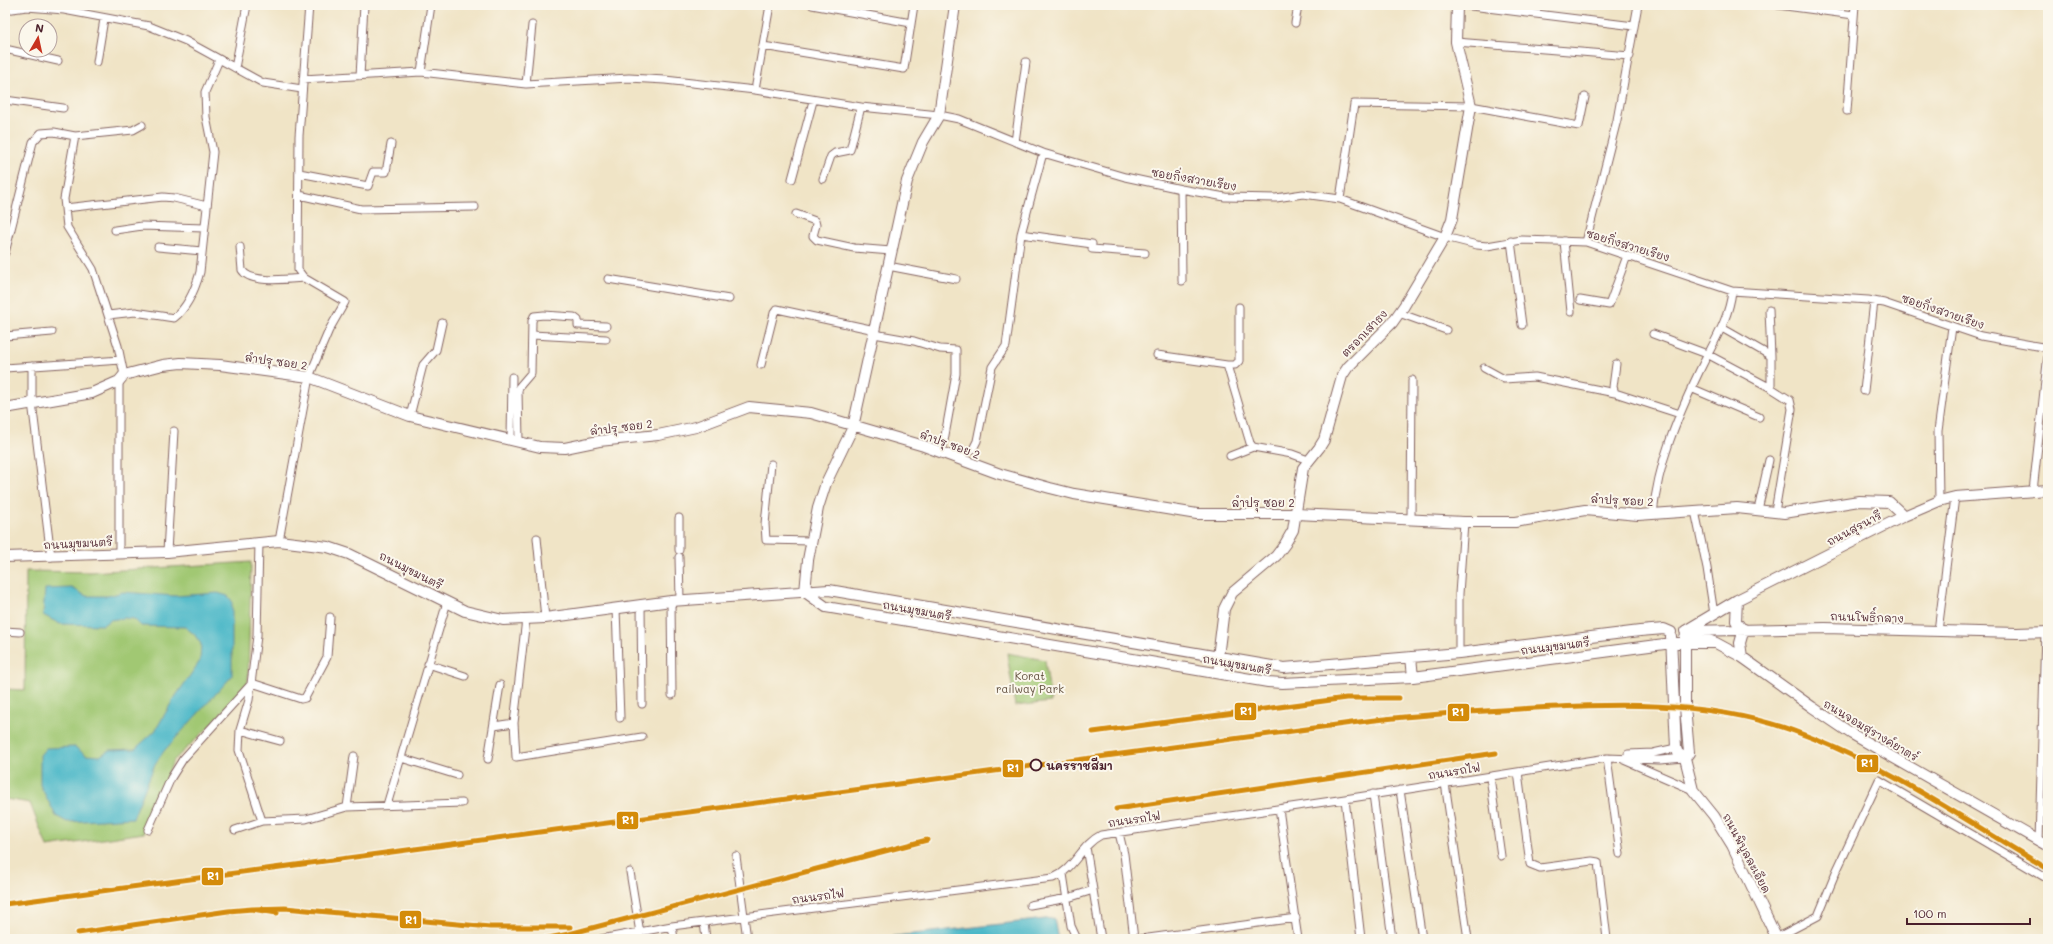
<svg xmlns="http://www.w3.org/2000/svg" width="2053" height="944" font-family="Mali,'Playpen Sans Thai',sans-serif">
<rect width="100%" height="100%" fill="#fbf7ec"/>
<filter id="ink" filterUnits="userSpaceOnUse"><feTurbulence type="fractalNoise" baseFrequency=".025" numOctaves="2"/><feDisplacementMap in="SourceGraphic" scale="8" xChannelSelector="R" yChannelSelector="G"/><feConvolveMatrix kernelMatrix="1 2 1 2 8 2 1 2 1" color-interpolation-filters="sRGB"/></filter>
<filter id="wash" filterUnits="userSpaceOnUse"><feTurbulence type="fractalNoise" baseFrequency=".012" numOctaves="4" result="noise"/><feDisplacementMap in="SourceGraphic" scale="16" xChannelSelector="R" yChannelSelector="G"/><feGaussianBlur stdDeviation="0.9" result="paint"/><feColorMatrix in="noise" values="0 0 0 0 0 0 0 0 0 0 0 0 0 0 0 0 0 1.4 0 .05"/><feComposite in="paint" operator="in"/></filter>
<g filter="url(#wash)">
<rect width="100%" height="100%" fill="#f0e4c6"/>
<!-- green -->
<path fill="#a1c873" stroke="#76744f" d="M 251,562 L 248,682 L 211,725 L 173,761 L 144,833 L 47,847 L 30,803 L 5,799 L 5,689 L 25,690 L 26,571 L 90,572 Z
M 1007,653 L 1045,660 L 1051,702 L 1015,706 Z"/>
<!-- water -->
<path fill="#4cb8c8" stroke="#4b6c7a" d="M 72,588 L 86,596 L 108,596 L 123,592 L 175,596 L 218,593 L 228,596 L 232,601 L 232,676 L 164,751 L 155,764 L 133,818 L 67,822 L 56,816 L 40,785 L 40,755 L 46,748 L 75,747 L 86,755 L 100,756 L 109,750 L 135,749 L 155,731 L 173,700 L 200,661 L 201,644 L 194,634 L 185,627 L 141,626 L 134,619 L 124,618 L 110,620 L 103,625 L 60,624 L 43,615 L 45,589 Z
M 1054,918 L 1058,939 L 869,939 Z"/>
</g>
<g filter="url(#ink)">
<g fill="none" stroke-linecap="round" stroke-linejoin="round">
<defs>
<path id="street" d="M 812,5 L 911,23
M 1463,5 L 1634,26
M 1778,5 L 1854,15
M 5,10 L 27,7 L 64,10 L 149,26 L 186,41 L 263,83 L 302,89
M 1295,23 L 1298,5
M 1456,42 L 1630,56
M 763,46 L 904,69 L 914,5
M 5,49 L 58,61
M 97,62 L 104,19
M 235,68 L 247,5
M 421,72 L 431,5
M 360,76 L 364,5
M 303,79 L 421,72 L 526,84 L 629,78 L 665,80 L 755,90 L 861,107 L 939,115 L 959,119 L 1043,153 L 1125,177 L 1181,189 L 1225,197 L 1276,198 L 1303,194 L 1340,199 L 1445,237 L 1477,245 L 1487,246 L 1522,240 L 1586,242 L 1732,291 L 1868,300 L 1884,303 L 1981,336 L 2048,348
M 526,84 L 532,25
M 755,90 L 770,5
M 5,100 L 63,108
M 1847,111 L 1855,5
M 75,136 L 64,199 L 67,227 L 93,269 L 118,346 L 124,375
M 1015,142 L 1026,62
M 299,173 L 368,186 L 373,172 L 386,172 L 391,144
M 792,179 L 813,101
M 823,179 L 831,156 L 835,153 L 850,150 L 861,107
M 1181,189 L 1182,281
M 299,195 L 361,209 L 475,207
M 1340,199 L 1354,104 L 1471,106 L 1579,126 L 1585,97
M 65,208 L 163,197 L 174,198 L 207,206
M 796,214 L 815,221 L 816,225 L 813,236 L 817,240 L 854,248 L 891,251
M 115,230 L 142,226 L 204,228
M 1021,234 L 1092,244
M 1511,241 L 1522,325
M 1564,241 L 1571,312
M 1586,242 L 1617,120 L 1638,5
M 158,247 L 202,251
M 240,247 L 242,270 C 250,284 288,279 304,278
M 1092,249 L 1145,253
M 5,253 L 33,142 L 41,133 L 54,132 L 75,136 L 133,130 L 142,125
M 888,266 L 956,279
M 608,279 L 729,299
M 1580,300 L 1609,305 L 1627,256
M 1769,310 L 1771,356
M 1399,313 L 1446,330
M 108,315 L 135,312 L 174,318 C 188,307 195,290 200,272 L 213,152 L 206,117 L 205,92 L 219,60
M 1722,328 L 1771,356 L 1771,388
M 874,334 L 914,341 L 940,349 L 956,350 L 956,374 L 942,452
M 1653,334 L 1707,354 L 1771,388 L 1790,400 L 1792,409 L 1775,512
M 532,335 L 606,339
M 5,336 L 52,332
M 1157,355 L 1227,365 L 1250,443 L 1253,447 L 1292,454 L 1308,460
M 1616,364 L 1613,387 L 1615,393 L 1680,414
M 761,365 L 774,313 L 777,309 L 875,330
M 1227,365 L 1235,365 L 1239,361 L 1239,307
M 32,366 L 32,402 L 51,557
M 5,368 L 121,360
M 1484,368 L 1504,379 L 1535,377 L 1615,393
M 119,381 L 119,553
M 1691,388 L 1759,417
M 1864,391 L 1874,301
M 410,416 L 423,365 L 436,350 L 442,323
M 511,439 L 512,377
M 519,441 L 518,391 L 519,387 L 531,373 L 532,321 L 534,316 L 544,315 L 574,317 L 578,320 L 578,325 L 606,326
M 1230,456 L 1253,447
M 954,458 L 973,449 L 977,441 L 992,367 L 1006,346 L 1021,234 L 1043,153
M 771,464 L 765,524 L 766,540 L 811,541
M 2033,491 L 2048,354
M 1939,501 L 1938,431 L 1952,327
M 1758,510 L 1769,460
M 1695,511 L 1707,568 L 1714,614
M 1653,514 C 1658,463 1677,418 1699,372 C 1711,346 1729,321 1732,291
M 1411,519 L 1412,380
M 537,538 L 545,618
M 279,541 L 309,377 L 329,330 L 345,302 L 304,278 L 298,270 L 299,136 L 309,5
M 259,542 L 257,636 L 249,700 L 240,730 L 239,750 L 262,821
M 679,550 L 679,518
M 167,552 L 174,431
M 679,557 L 680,600
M 671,601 L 672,695
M 641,604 L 642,704
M 616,609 L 620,718
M 526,619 L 514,723 L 516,757 L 642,737
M 5,631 L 20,632
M 1938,631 L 1955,497
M 1459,653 L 1459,594 L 1464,522
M 428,664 L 465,676
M 494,726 L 514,723
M 240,730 L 280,741
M 1628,754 L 1653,753 L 1676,748
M 401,758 L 457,775
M 1607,758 L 1620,854
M 488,759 L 500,685
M 1624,760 L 1693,790
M 1518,772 L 1530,864 L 1540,868 L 1592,861 L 1598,862 L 1607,939
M 1490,777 L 1501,856
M 1445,783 L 1468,939
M 1400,790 L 1422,939
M 1373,794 L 1392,939
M 1345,799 L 1361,939
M 387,805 L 447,602
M 347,807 L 354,756
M 1279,809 L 1298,939
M 148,830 L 171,778 L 183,759 L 252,683 L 301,699 L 305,698 L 327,657 L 330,617
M 235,830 L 262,821 L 306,819 L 347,807 L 462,803
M 1119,833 L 1124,854 L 1134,939
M 2039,842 L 2045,632
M 1086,847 L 1101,939
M 736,856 L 747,939
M 630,872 L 641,939
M 1063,874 L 1071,926 L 1077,939
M 1030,905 L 1068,898 L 1093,890
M 704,922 L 706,939
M 672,926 L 674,939
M 1776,938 L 1818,916 L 1836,872 L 1879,780 L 2048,879
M 601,939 L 672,926 L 1053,878 C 1074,870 1081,845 1101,835 L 1345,799 L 1607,758 L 1660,760 L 1685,758
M 1141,939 L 1296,918"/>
<path id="secondary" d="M 5,408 L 92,393 L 119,381 L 124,375 L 163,365 L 181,363 L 220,365 L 309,377 L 410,416 L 540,447 L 565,448 L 599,441 L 658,435 L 696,427 L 749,407 L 811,413 L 924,446 L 1000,474 L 1050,488 L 1074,494 L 1197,514 L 1296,514 L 1464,522 L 1515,522 L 1585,510 L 1638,515 L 1737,508 L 1784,513 L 1859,501 L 1889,502 L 1904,516
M 5,557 L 167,552 L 279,541 L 328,547 L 349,554 L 465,611 L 503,620 L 545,618 L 671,601 L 829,590 L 1284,668 L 1459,653 L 1640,631 L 1664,629 L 1671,632
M 805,592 L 826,607 L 1268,682 L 1282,683 L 1413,677 L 1672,643 L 1716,643
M 805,592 L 808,560 L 818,508 L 826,483 L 853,427 L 907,181 L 923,142 L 939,115 L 955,5
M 1737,600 L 1736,621 L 1742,629
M 1685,631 L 1716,643 L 1742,657 L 1812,707 L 1852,734 L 2048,846
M 1685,631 L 1737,600 L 1904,516 L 1939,501 L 1955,497 L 2048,490
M 1689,631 L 1825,628 L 2017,633 L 2048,632
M 1671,636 L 1676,748 L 1678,753 L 1685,758 L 1693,790 L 1714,816 L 1732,845 L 1777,939
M 1685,637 L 1685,707 L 1689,753 L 1685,758
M 1411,657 L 1413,677
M 1742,657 L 1740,643 L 1744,629
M 1221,673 L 1218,657 L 1224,609 L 1232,593 L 1276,556 L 1285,544 L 1293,530 L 1303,468 L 1319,448 L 1324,440 L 1342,376 L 1348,367 L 1392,323 L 1404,306 L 1445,237 L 1452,219 L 1471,106 L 1456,42 L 1457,5"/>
</defs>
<!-- street casing -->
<use href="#street" stroke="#846461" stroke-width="9"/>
<!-- secondary casing -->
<use href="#secondary" stroke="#846461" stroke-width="12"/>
<!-- street -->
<use href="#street" stroke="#fff" stroke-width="7"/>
<!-- secondary -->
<use href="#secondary" stroke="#fff" stroke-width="10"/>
<defs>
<path id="rail-1" d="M 1093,732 L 1346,698 L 1399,698
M 1116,809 L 1496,753
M 5,904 L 1359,722 C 1412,715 1465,712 1519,709 C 1611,704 1706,699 1794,731 C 1885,764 1965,820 2048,869
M 252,909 L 285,908 L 490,927 L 570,927
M 78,933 L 228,911 L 252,909 L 277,913
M 543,939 L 569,934 L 927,840"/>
</defs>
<!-- rail-1 casing -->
<use href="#rail-1" stroke="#fbf7ec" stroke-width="8"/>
<!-- rail-1 -->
<use href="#rail-1" stroke="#d48b09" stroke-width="5"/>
</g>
</g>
<!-- markers -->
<circle fill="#fbf7ec" stroke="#4a1f2b" stroke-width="2" cx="1036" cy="765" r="5.5"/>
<g text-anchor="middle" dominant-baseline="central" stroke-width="4" stroke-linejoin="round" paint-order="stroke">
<!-- street labels -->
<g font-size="11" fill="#4a1f2b" stroke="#fbf7ec">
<text transform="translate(1194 179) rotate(10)">ซอยกิ่งสวายเรียง</text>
<text transform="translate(1628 245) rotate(17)">ซอยกิ่งสวายเรียง</text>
<text transform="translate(1943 311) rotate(19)">ซอยกิ่งสวายเรียง</text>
<text transform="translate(1364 333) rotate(-46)">ตรอกเสาธง</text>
<text transform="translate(276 361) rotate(8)">ลำปรุ ซอย 2</text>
<text transform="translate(621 427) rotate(-7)">ลำปรุ ซอย 2</text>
<text transform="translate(950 444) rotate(20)">ลำปรุ ซอย 2</text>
<text transform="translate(1622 500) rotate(3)">ลำปรุ ซอย 2</text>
<text x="1263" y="502">ลำปรุ ซอย 2</text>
<text transform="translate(1854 528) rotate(-28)">ถนนสุรนารี</text>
<text transform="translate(78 543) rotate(-3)">ถนนมุขมนตรี</text>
<text transform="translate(411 570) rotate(27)">ถนนมุขมนตรี</text>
<text transform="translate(917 610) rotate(10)">ถนนมุขมนตรี</text>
<text transform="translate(1867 617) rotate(2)">ถนนโพธิ์กลาง</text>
<text transform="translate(1555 646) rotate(-7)">ถนนมุขมนตรี</text>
<text transform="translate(1237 664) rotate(10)">ถนนมุขมนตรี</text>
<text transform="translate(1871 730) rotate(31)">ถนนจอมสุรางค์ยาตร์</text>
<text transform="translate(1454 771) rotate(-9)">ถนนรถไฟ</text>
<text transform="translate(1134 819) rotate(-8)">ถนนรถไฟ</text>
<text transform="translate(1747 853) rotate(62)">ถนนพิบูลละเอียด</text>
<text transform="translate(818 896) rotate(-7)">ถนนรถไฟ</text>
</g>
<!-- park labels -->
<g font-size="11" fill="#645241" stroke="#fbf7ec">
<text x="1030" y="675">Korat<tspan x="1030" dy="13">railway Park</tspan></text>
</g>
<!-- stop labels -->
<g font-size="11" font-weight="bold" fill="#4a1f2b" stroke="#fbf7ec" text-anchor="start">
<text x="1046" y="765">นครราชสีมา</text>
</g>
</g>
<g stroke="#fbf7ec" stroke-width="1.5">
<rect x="1234" y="702" width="23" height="19" rx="4" fill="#d48b09"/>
<rect x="1447" y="703" width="23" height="19" rx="4" fill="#d48b09"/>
<rect x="1856" y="754" width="23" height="19" rx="4" fill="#d48b09"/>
<rect x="1002" y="759" width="22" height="19" rx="4" fill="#d48b09"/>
<rect x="616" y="811" width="23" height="19" rx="4" fill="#d48b09"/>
<rect x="201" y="867" width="23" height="19" rx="4" fill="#d48b09"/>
<rect x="399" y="910" width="23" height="19" rx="4" fill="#d48b09"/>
</g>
<g font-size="11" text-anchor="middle" font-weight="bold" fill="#fff">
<text x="1246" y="715">R1</text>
<text x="1458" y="716">R1</text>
<text x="1867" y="767">R1</text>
<text x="1013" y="772">R1</text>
<text x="628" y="824">R1</text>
<text x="213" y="880">R1</text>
<text x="411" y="924">R1</text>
</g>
<!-- margin -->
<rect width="2053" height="944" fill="none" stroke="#fbf7ec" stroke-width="20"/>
<!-- north arrow -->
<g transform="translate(38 38) rotate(9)"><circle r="19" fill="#fbf7ec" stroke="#b4a19f"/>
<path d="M0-3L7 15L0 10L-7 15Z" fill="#c8321e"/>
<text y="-6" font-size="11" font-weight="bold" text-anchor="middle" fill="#4a1f2b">N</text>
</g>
<!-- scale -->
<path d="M1907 918v6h123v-6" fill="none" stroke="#4a1f2b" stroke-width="2"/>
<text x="1913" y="918" font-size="12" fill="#4a1f2b" stroke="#fbf7ec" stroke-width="3" paint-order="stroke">100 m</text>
</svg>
